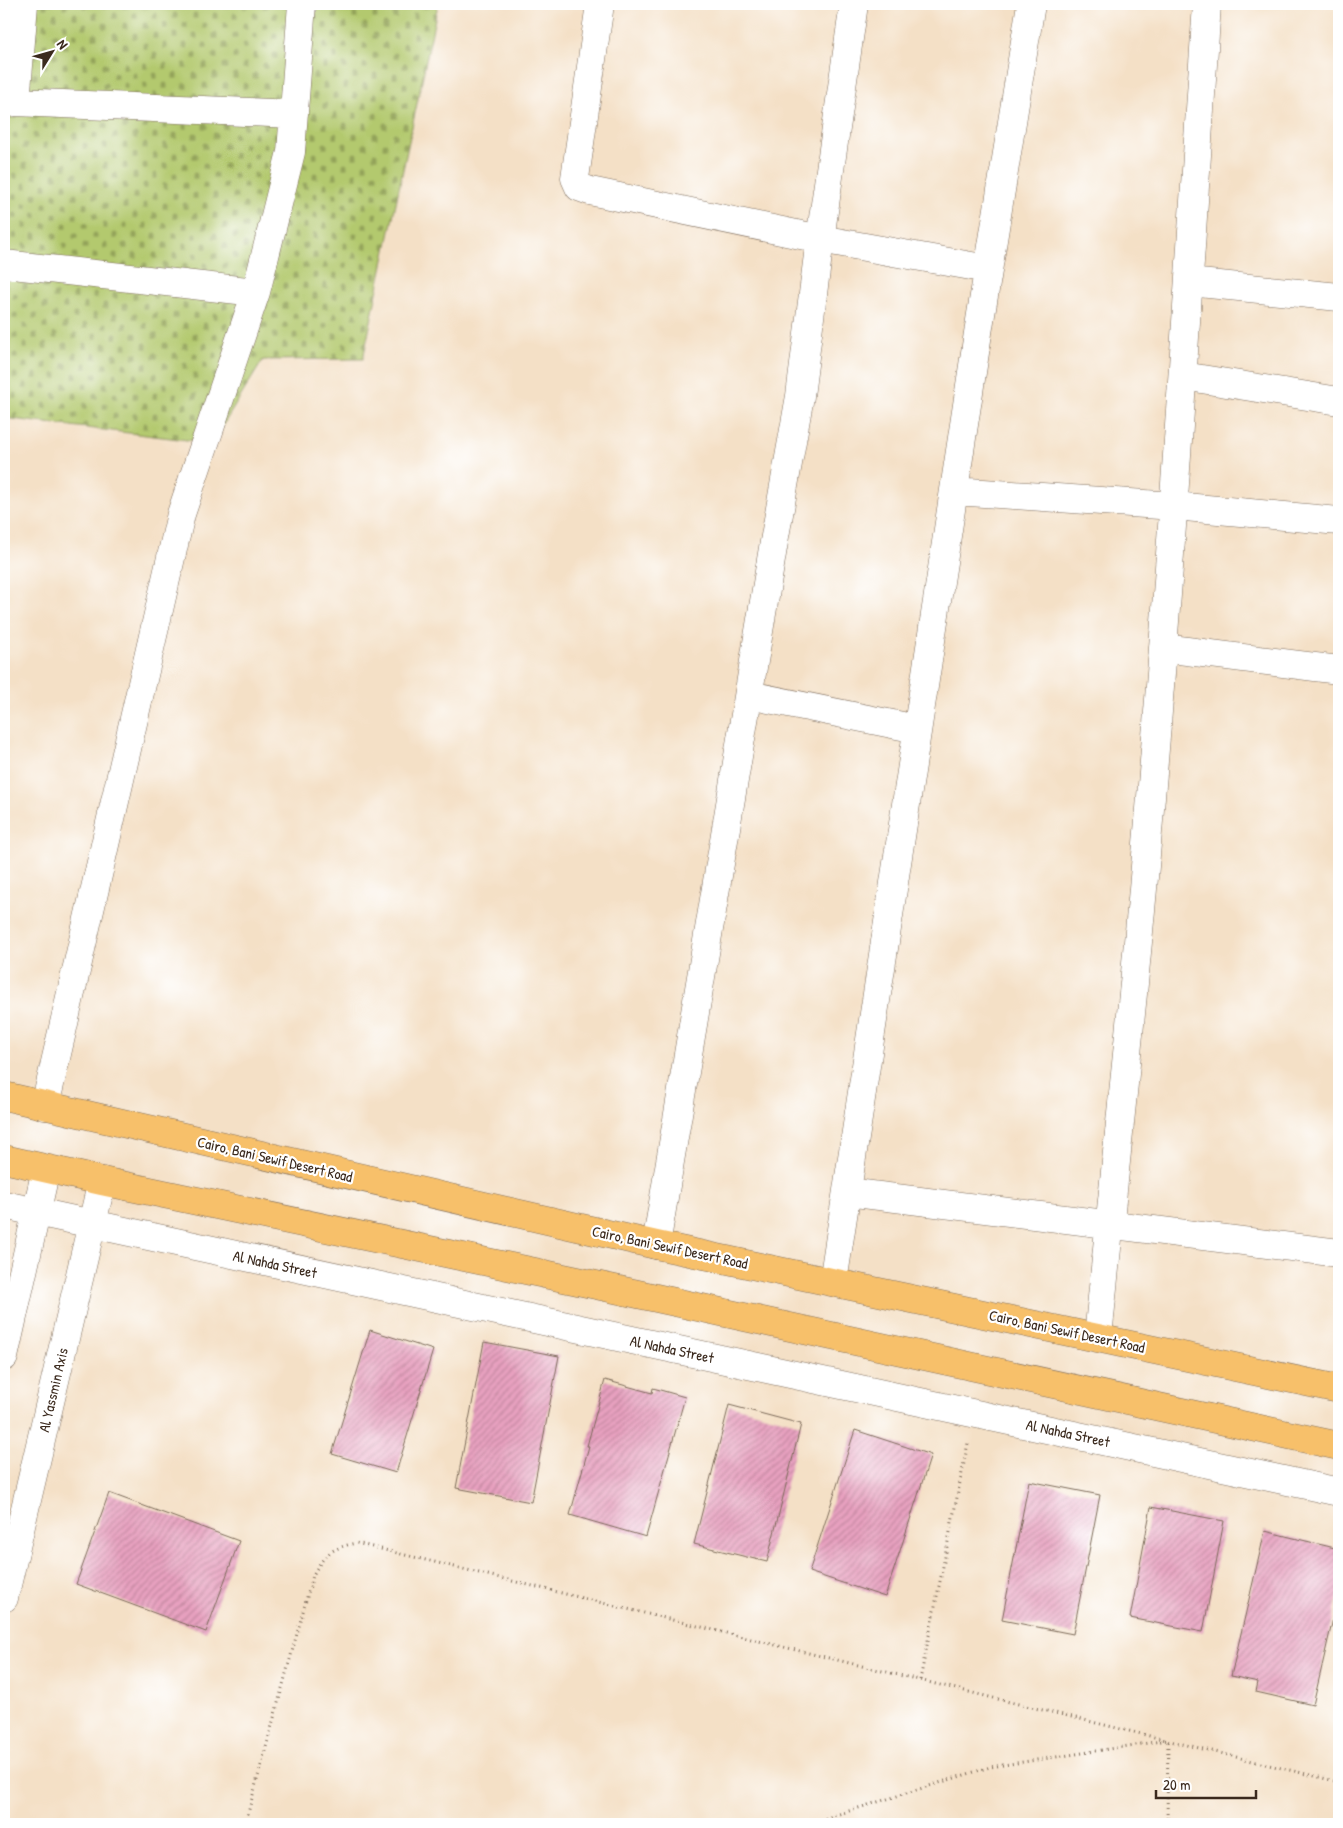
<svg xmlns="http://www.w3.org/2000/svg" width="1343" height="1828" font-family="'Patrick Hand',sans-serif">
<defs>
<pattern id="cemetery-stones" width="16" height="16" patternUnits="userSpaceOnUse" patternTransform="scale(1.25)"><rect width="16" height="16" fill="#b3c96e"/><path d="M2 7V4a2 2 0 0 1 4 0v3zM10 15v-3a2 2 0 0 1 4 0v3z" fill="#93a35a"/></pattern>
<pattern id="building-hatch" width="6" height="6" patternUnits="userSpaceOnUse" patternTransform="scale(1.25)"><rect width="6" height="6" fill="#e8a1c0"/><path d="M-1 1l2-2M0 6l6-6M5 7l2-2" fill="none" stroke="#bd839b"/></pattern>
</defs>
<rect width="100%" height="100%" fill="#fff"/>
<filter id="ink" filterUnits="userSpaceOnUse"><feTurbulence type="fractalNoise" baseFrequency=".02" numOctaves="2"/><feDisplacementMap in="SourceGraphic" scale="10" xChannelSelector="R" yChannelSelector="G"/><feConvolveMatrix kernelMatrix="1 2 1 2 8 2 1 2 1" color-interpolation-filters="sRGB"/></filter>
<filter id="wash" filterUnits="userSpaceOnUse"><feTurbulence type="fractalNoise" baseFrequency=".0096" numOctaves="4" result="noise"/><feDisplacementMap in="SourceGraphic" scale="20" xChannelSelector="R" yChannelSelector="G"/><feGaussianBlur stdDeviation="1.12" result="paint"/><feColorMatrix in="noise" values="0 0 0 0 0 0 0 0 0 0 0 0 0 0 0 0 0 1.4 0 .05"/><feComposite in="paint" operator="in"/></filter>
<g filter="url(#wash)">
<rect width="100%" height="100%" fill="#f4e0c6"/>
<!-- cemetery -->
<path fill="url(#cemetery-stones)" stroke="#777a46" d="M 4,4 L 438,4 L 363,359 L 263,360 L 212,443 L 4,418 Z"/>
<g id="blocks">
<!-- building -->
<path fill="url(#building-hatch)" d="M 370,1330 L 433,1350 L 396,1473 L 332,1454 Z
M 484,1342 L 559,1356 L 531,1502 L 456,1488 Z
M 605,1380 L 652,1393 L 653,1388 L 685,1397 L 646,1537 L 570,1515 L 589,1446 L 587,1446 Z
M 729,1405 L 801,1424 L 767,1562 L 694,1544 Z
M 855,1430 L 931,1455 L 885,1597 L 809,1572 Z
M 1029,1481 L 1100,1495 L 1073,1634 L 1002,1620 Z
M 109,1493 L 239,1541 L 206,1632 L 76,1584 Z
M 1151,1507 L 1224,1521 L 1203,1632 L 1130,1618 Z
M 1265,1531 L 1339,1549 L 1339,1593 L 1313,1705 L 1256,1692 L 1258,1682 L 1231,1676 Z"/>
</g>
</g>
<g filter="url(#ink)">
<use href="#blocks" fill-opacity="0" stroke="#7c6a59" stroke-width="1"/>
<g fill="none" stroke-linecap="round" stroke-linejoin="round">
<defs>
<path id="minor" d="M 600,4 L 575,178 L 579,187 L 590,191 L 820,239 L 988,269
M 16,102 L 24,4
M 4,104 L 16,102 L 294,114
M 4,264 L 256,292
M 1189,282 L 1339,297
M 1183,376 L 1339,401
M 954,491 L 1174,506 L 1339,521
M 1163,648 L 1339,670
M 749,695 L 917,729
M 45,1106 L 181,514 L 256,292 L 291,152 L 302,4
M 847,1192 L 1339,1253
M 4,1205 L 1339,1492
M 656,1245 L 774,542 L 800,396 L 820,239 L 854,4
M 833,1282 L 978,333 L 1031,4
M 1098,1337 C 1114,1177 1132,1016 1146,855 C 1171,572 1188,288 1207,4
M 4,1357 L 46,1169
M 4,1598 L 102,1181"/>
<path id="major" d="M 4,1096 L 656,1245 L 1339,1389
M 4,1159 L 102,1181 L 573,1280 L 1339,1446"/>
</defs>
<!-- minor casing -->
<use href="#minor" stroke="#7c6a59" stroke-width="29"/>
<!-- major casing -->
<use href="#major" stroke="#7c6a59" stroke-width="29"/>
<!-- path -->
<path stroke="#7c6a59" stroke-width="3" stroke-dasharray="1 4" stroke-linecap="butt" d="M 920,1680 L 968,1443
M 245,1824 L 313,1575 C 325,1553 332,1548 356,1543 L 1339,1782
M 811,1824 L 820,1820 L 990,1767 L 1168,1740 L 1167,1824"/>
<!-- minor -->
<use href="#minor" stroke="#fff" stroke-width="28"/>
<!-- major -->
<use href="#major" stroke="#f7c06b" stroke-width="28"/>
</g>
</g>
<g text-anchor="middle" dominant-baseline="central" stroke-width="4.5" stroke-linejoin="round" paint-order="stroke">
<!-- street labels -->
<g font-size="15" fill="#3b2a1e" stroke="#fff">
<text transform="translate(275 1159) rotate(13)">Cairo, Bani Sewif Desert Road</text>
<text transform="translate(670 1247) rotate(12)">Cairo, Bani Sewif Desert Road</text>
<text transform="translate(275 1264) rotate(12)">Al Nahda Street</text>
<text transform="translate(1067 1331) rotate(12)">Cairo, Bani Sewif Desert Road</text>
<text transform="translate(672 1349) rotate(12)">Al Nahda Street</text>
<text transform="translate(53 1390) rotate(-77)">Al Yassmin Axis</text>
<text transform="translate(1068 1433) rotate(12)">Al Nahda Street</text>
</g>
</g>
<!-- margin -->
<rect width="1343" height="1828" fill="none" stroke="#fff" stroke-width="20"/>
<!-- north arrow -->
<g transform="translate(52 52) rotate(53)" stroke="#ffffff" stroke-width="4" paint-order="stroke">
<path d="M0-4L9 19L0 12L-9 19Z" fill="#3b2a1e"/>
<text y="-8" font-size="14" font-weight="bold" text-anchor="middle" fill="#3b2a1e">N</text>
</g>
<!-- scale -->
<path d="M1156 1790v8h100v-8" fill="none" stroke="#3b2a1e" stroke-width="2.5"/>
<text x="1163" y="1790" font-size="15" fill="#3b2a1e" stroke="#ffffff" stroke-width="4" paint-order="stroke">20 m</text>
</svg>
